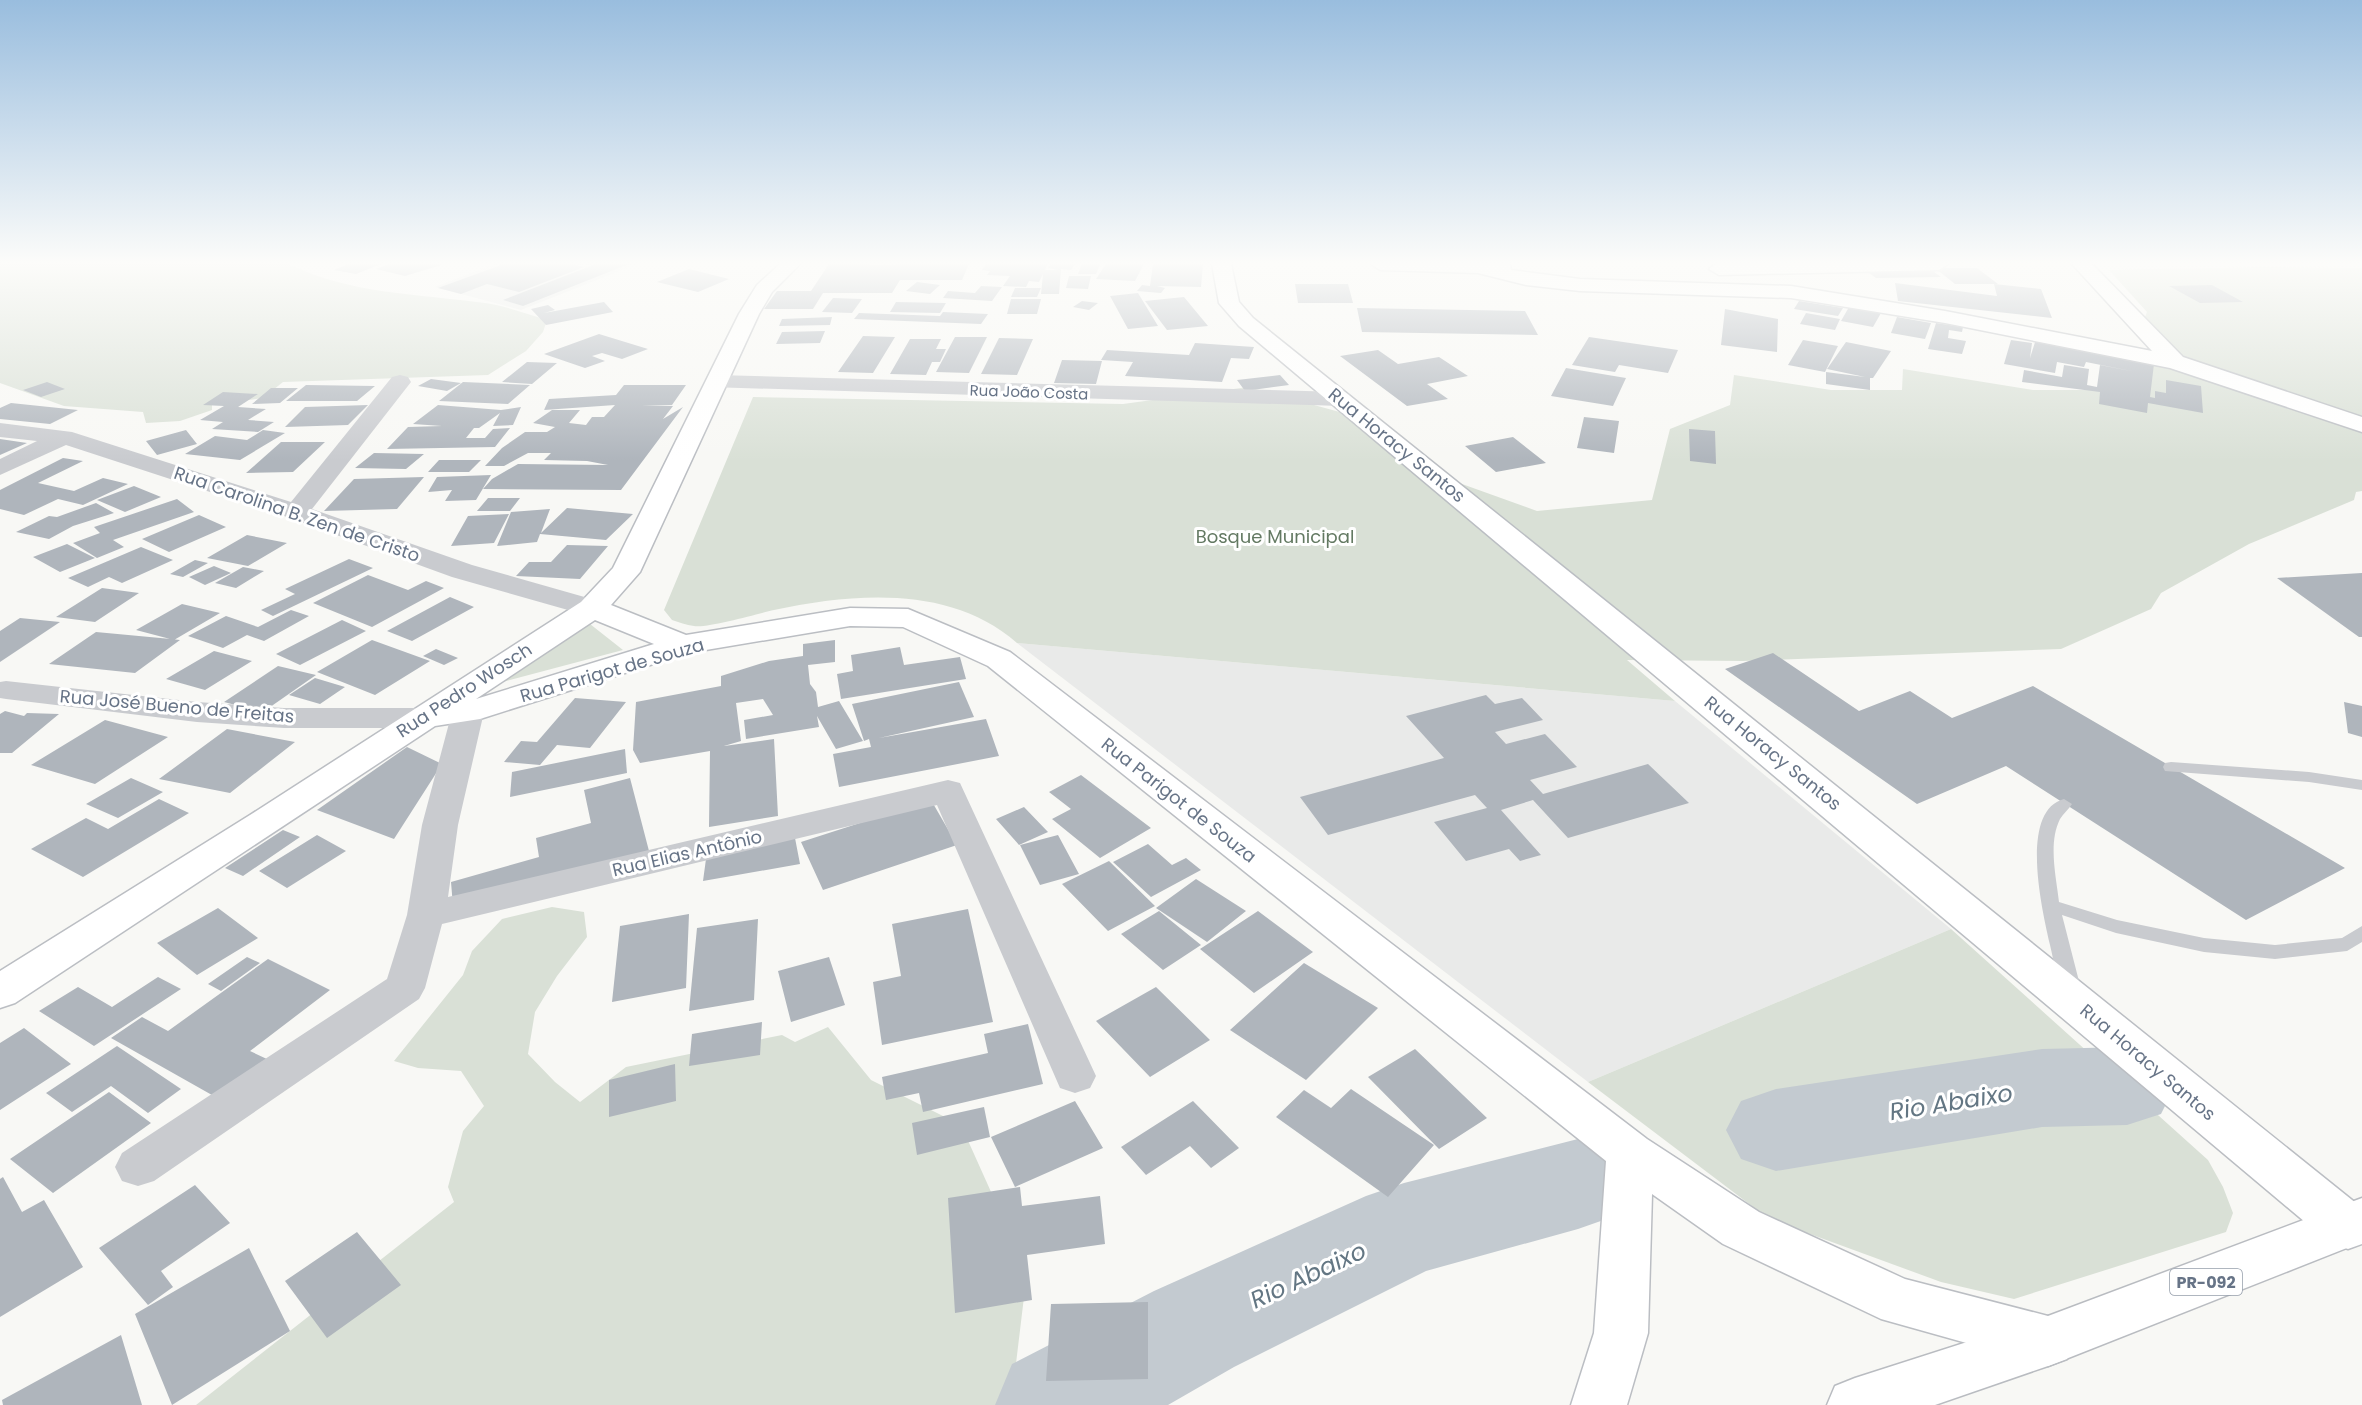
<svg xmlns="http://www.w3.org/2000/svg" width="2362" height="1405" font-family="Poppins,sans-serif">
<rect width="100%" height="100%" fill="#f8f8f5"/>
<!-- built -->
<path fill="#e9eae9" d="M 494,264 L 637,264 L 521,310 L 435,287 Z
M 1017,643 L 1675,701 L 1951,929 L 1588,1082 Z"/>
<!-- green -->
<path fill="#d9e0d6" d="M 0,264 L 289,264 C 349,294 419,294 485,303 C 506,306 527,314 547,320 L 543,332 L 526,351 L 488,375 L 283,382 L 263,398 L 212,405 L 212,410 L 180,421 L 146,423 L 143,412 L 64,406 L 0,383 Z
M 2263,267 L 2362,268 L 2362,491 L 2356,492 L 2354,500 L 2249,544 L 2161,593 L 2151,609 L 2061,649 L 1743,661 L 1627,660 L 1675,701 L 1017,643 C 951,585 855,593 774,610 C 756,614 709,628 694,626 C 686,625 679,622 672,620 L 664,610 L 753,397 L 1123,404 L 1248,387 L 1358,417 L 1398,461 L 1537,511 L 1652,500 L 1670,429 L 1730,405 L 1734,375 L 1831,390 L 1902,390 L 1903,369 L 2033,390 L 2113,390 L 2152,379 L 2143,322 L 2147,312 L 2109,270 Z
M 590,624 L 623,650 L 484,687 Z
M 552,907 L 584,912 L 587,937 L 557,976 L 535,1012 L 528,1054 L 555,1082 L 580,1102 L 626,1067 L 782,1035 L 795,1042 L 828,1027 L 871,1080 L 961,1125 L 1027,1272 L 1011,1405 L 196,1405 L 454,1202 L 448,1187 L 463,1131 L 484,1106 L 461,1071 L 418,1068 L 394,1061 L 463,975 L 472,951 L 502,919 Z
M 1951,929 L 2208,1160 L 2223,1187 L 2233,1213 L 2226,1232 L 2014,1299 L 1941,1282 L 1769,1219 L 1588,1082 Z"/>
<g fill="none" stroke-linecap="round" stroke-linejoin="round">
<!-- river -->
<path fill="#c3cad0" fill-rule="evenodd" d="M 2127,1047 L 2161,1058 L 2175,1086 L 2161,1114 L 2127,1125 L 2042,1127 L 1776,1171 L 1741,1159 L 1726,1130 L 1741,1101 L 1776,1089 L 2042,1049 Z
M 1578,1139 L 1615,1152 L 1630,1184 L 1615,1216 L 1578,1229 L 1426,1271 L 1234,1367 L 1168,1405 L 995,1405 L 1012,1364 L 1154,1291 L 1366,1196 L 1404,1183 Z"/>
</g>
<!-- building -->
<path fill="#afb5bc" d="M 348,264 L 381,264 L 356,274 L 334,270 Z
M 390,264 L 440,264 L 441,265 L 405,276 L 376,269 Z
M 504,264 L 570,264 L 584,267 L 519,292 L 487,284 L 461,294 L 438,288 Z
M 596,264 L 629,264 L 523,306 L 503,300 Z
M 829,264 L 877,265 L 969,264 L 962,280 L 900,280 L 892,293 L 823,293 L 813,309 L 764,309 L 777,291 L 811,291 Z
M 986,264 L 1048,264 L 1045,270 L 1058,270 L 1048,268 L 1051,264 L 1075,264 L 1071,270 L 1061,269 L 1059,294 L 1041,294 L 1043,274 L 1039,282 L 1029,281 L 1026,287 L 1003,286 L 1010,276 L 987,275 L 990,271 L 982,270 Z
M 1082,264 L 1100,264 L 1096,274 L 1078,274 Z
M 1106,264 L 1144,264 L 1135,281 L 1096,279 Z
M 1153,264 L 1203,264 L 1201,287 L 1157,286 L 1165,288 L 1161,293 L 1137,291 L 1142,285 L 1150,286 Z
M 1929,268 L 1941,277 L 1876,278 L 1865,270 Z
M 1935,268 L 1977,268 L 1998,284 L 1955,284 Z
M 689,269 L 729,279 L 698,292 L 657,282 Z
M 1069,276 L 1091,276 L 1088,289 L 1066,288 Z
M 917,282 L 940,285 L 930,294 L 906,291 Z
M 1895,283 L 1997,296 L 1994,284 L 2041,289 L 2052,318 L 1898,301 Z
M 1295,284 L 1348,284 L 1353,303 L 1298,303 Z
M 2212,285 L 2243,302 L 2200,303 L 2169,286 Z
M 981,286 L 1002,287 L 992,301 L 943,298 L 948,291 L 975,293 Z
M 1015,288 L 1041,288 L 1037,297 L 1011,297 Z
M 1138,293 L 1158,326 L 1128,329 L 1110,296 Z
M 1184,297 L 1208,326 L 1167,330 L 1145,301 Z
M 833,298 L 862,299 L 852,313 L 822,312 Z
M 1011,299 L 1041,299 L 1037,314 L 1007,314 Z
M 1082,301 L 1098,303 L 1089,310 L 1073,307 Z
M 1799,301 L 1843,308 L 1838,316 L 1794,309 Z
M 604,302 L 613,312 L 546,325 L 531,309 L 548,305 L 555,310 L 544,313 Z
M 896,302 L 946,303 L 940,313 L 890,312 Z
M 1849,307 L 1881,313 L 1873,327 L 1841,321 Z
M 1357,308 L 1525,311 L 1538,335 L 1362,332 Z
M 1725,309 L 1778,319 L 1777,352 L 1721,345 Z
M 943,312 L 988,314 L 981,324 L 854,319 L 859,313 L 940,316 Z
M 1806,313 L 1840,319 L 1835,330 L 1800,324 Z
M 832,317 L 830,325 L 779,326 L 782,319 Z
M 1897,317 L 1931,323 L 1925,339 L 1891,333 Z
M 1936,323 L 1963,327 L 1962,332 L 1949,330 L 1948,338 L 1966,341 L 1962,354 L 1928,349 Z
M 825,331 L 820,343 L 776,344 L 782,332 Z
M 599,334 L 648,349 L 622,359 L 602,353 L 592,356 L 605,361 L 585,368 L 544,354 Z
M 863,336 L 895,337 L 873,373 L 838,372 Z
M 955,337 L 987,337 L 969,373 L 936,372 Z
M 1589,337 L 1678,350 L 1668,373 L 1619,365 L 1615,372 L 1572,365 Z
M 999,338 L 1033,339 L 1017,375 L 981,374 Z
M 910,339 L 941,339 L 936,349 L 946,349 L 940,362 L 932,362 L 926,375 L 890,374 Z
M 2036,339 L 2154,364 L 2150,397 L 2155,398 L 2155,391 L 2166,393 L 2166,380 L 2201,386 L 2203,413 L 2148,403 L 2147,413 L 2099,404 L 2100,392 L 2022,382 L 2024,370 L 2062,377 L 2064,365 L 2089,369 L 2087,385 L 2097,387 L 2100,365 L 2136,372 L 2086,362 L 2084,367 L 2057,362 L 2055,373 L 2004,364 L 2011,340 L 2032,343 L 2030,358 Z
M 1803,340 L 1838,346 L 1825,372 L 1788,365 Z
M 1846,342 L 1891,351 L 1873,378 L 1870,378 L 1870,390 L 1826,384 L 1826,372 L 1865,377 L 1827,369 Z
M 1195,343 L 1254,347 L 1249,359 L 1231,358 L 1222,382 L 1125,376 L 1133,362 L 1101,360 L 1107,350 L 1189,355 Z
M 1378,350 L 1398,364 L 1439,357 L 1468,376 L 1427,384 L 1448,399 L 1407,406 L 1340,356 Z
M 1062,360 L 1102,361 L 1096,384 L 1054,383 Z
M 527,362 L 557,363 L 532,384 L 502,382 Z
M 1566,368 L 1626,378 L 1613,406 L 1551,396 Z
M 1280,375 L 1289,385 L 1245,391 L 1237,380 Z
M 431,379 L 461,383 L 447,391 L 418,386 Z
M 47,382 L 65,389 L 41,397 L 23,390 Z
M 463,382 L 530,385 L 508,404 L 439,401 Z
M 306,385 L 375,386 L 357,401 L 286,401 Z
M 624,385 L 686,385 L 672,405 L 642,405 L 673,406 L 663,419 L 683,407 L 621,490 L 483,489 L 492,479 L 518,464 L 608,465 L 587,461 L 544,460 L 551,453 L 528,453 L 504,466 L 485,466 L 502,448 L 525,432 L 547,432 L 555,427 L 533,423 L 552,410 L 580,410 L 569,423 L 586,425 L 592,417 L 604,417 L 615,405 L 544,410 L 549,399 L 616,395 Z
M 271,388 L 298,388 L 280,403 L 252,404 Z
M 223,392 L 258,394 L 238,407 L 266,409 L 248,420 L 274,422 L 258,432 L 212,429 L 223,422 L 200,420 L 224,406 L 203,405 Z
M 11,403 L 78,410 L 50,424 L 0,419 L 0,408 Z
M 368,405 L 348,425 L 285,427 L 305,407 Z
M 438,405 L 501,410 L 521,407 L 513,425 L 493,426 L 500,413 L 479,428 L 474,428 L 466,438 L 485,438 L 493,429 L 510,428 L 495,447 L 387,449 L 408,427 L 442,426 L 413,424 Z
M 1584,417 L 1619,421 L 1614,453 L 1577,448 Z
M 1689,429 L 1715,431 L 1716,464 L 1690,461 Z
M 186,430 L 197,444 L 157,455 L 146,441 Z
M 263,430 L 285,433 L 240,460 L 185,454 L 215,436 L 247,440 Z
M 1513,437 L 1546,463 L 1496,472 L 1465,446 Z
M 0,439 L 27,443 L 0,455 Z
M 281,442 L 325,442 L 293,472 L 246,473 Z
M 374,453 L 424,454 L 406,469 L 355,468 Z
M 63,458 L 83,461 L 38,483 L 74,491 L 103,478 L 128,484 L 83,505 L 58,499 L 24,515 L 0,509 L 0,490 Z
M 439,460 L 481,460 L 469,472 L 428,472 Z
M 491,475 L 476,500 L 445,501 L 452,490 L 428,492 L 437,477 Z
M 424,477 L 397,509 L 324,511 L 354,479 Z
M 134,486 L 161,497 L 125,512 L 97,500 Z
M 488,498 L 520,498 L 510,511 L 477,511 Z
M 177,499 L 194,512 L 113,540 L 124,547 L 97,558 L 73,543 L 100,533 L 94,527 Z
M 96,503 L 114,513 L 73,526 L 49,539 L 16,532 L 49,516 L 57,517 Z
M 567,508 L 633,514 L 606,540 L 540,534 L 537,542 L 497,546 L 511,512 L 550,509 L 541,533 Z
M 509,514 L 494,543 L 451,546 L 468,516 Z
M 199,515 L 226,527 L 169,552 L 142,539 Z
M 247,535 L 287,543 L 248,566 L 207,558 Z
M 67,544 L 95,558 L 60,572 L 33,557 Z
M 567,545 L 608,546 L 580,579 L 516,576 L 529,562 L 551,562 Z
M 141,547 L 173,560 L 122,583 L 109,577 L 88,587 L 68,578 Z
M 349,559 L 373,568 L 273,616 L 261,610 L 295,594 L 285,589 Z
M 195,560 L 208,563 L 183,577 L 170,574 Z
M 214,566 L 231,573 L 205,585 L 189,577 Z
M 243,567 L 264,571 L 236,588 L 215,583 Z
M 2362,573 L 2362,637 L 2359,637 L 2277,578 Z
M 368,575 L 408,590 L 426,581 L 444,588 L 372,627 L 313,603 Z
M 102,588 L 139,593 L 95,622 L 56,617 Z
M 450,597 L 474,607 L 412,641 L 387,631 Z
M 182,604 L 220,613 L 174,640 L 136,630 Z
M 291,610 L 309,616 L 264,641 L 247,635 L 223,648 L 188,636 L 226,616 L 258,627 Z
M 20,618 L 60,622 L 0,662 L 0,631 Z
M 342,620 L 366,631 L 300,665 L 276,654 Z
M 96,632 L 171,639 L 180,640 L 135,673 L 49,664 Z
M 372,640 L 430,661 L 375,695 L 317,672 Z
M 835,640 L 835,662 L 808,665 L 810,684 L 816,692 L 818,707 L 839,701 L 863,741 L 836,749 L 817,716 L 819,727 L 746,739 L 744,720 L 773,715 L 763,699 L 736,703 L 741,741 L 724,746 L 774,739 L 778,816 L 709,827 L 710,751 L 640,763 L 633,750 L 636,702 L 721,686 L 721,676 L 769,661 L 803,656 L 803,644 Z
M 900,647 L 904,665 L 960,657 L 966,679 L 841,699 L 837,674 L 853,671 L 851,655 Z
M 436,649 L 458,658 L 444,665 L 423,656 Z
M 214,651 L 252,661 L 205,690 L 166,679 Z
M 1773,653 L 1859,711 L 1910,691 L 1952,718 L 2033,686 L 2345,868 L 2246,920 L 2006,766 L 1917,804 L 1725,669 Z
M 278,666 L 316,675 L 263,712 L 224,702 Z
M 315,678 L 345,687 L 320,704 L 289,695 Z
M 959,682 L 974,717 L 879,738 L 986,719 L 999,756 L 839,787 L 833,754 L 871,747 L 869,739 L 864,741 L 852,704 Z
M 1486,695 L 1495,704 L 1522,698 L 1543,720 L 1495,732 L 1506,744 L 1545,734 L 1577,767 L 1530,780 L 1543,794 L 1648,764 L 1689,803 L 1568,838 L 1533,800 L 1501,810 L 1541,855 L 1520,861 L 1509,849 L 1466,861 L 1434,822 L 1487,808 L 1475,795 L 1328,835 L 1300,797 L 1444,758 L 1406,716 Z
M 575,698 L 626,702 L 590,748 L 557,745 L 540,765 L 504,762 L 521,741 L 537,742 Z
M 2344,702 L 2362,706 L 2362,737 L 2348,733 Z
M 5,711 L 24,716 L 27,713 L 59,714 L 12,753 L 0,753 L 0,714 Z
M 105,720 L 168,737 L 95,784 L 31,765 Z
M 227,729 L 295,742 L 230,793 L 159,779 Z
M 407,747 L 442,764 L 394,839 L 317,810 Z
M 625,749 L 627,773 L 510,797 L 512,772 Z
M 1081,775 L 1151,828 L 1100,858 L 1052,819 L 1071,809 L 1049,792 Z
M 131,778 L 163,792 L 118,818 L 86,804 Z
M 630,778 L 649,851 L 453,906 L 451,882 L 539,857 L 536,838 L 591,823 L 584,790 Z
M 159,799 L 189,813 L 83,877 L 31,849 L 86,818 L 108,829 Z
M 931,800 L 957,845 L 823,890 L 801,842 Z
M 1024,807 L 1048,832 L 1019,845 L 996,819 Z
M 283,830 L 300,837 L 243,876 L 225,868 Z
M 317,835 L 346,851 L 287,888 L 259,871 Z
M 1058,835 L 1079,874 L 1040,885 L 1020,845 Z
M 795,838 L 800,864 L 703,881 L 706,859 Z
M 1148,844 L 1172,865 L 1186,858 L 1201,870 L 1151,897 L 1113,862 Z
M 1109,861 L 1155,906 L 1108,931 L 1062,884 Z
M 1196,879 L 1246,911 L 1207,942 L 1156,908 Z
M 218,908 L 258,938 L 197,975 L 157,943 Z
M 968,909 L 993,1022 L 882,1045 L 873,982 L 901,976 L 892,924 Z
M 1159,911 L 1201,945 L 1163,970 L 1121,934 Z
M 1258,911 L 1313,952 L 1254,993 L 1200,949 Z
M 689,914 L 686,988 L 612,1002 L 620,926 Z
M 758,919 L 754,1000 L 689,1011 L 697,928 Z
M 247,957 L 260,963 L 221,991 L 208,984 Z
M 829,957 L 845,1005 L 791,1022 L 778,971 Z
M 268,959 L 330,990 L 250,1051 L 269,1060 L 219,1099 L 111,1038 L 142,1017 L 168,1031 Z
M 1304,963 L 1378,1008 L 1306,1080 L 1230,1030 Z
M 158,977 L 181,989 L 94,1046 L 39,1011 L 78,987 L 112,1007 Z
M 1156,987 L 1210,1040 L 1150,1077 L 1096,1021 Z
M 762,1022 L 760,1055 L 689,1066 L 692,1034 Z
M 1028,1024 L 1043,1084 L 923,1112 L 919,1093 L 886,1100 L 882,1077 L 988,1053 L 984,1034 Z
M 24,1028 L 71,1064 L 0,1110 L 0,1043 Z
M 117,1046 L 181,1089 L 148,1113 L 111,1086 L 72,1112 L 46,1093 Z
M 1415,1049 L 1487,1118 L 1439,1149 L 1368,1077 Z
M 675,1064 L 676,1101 L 609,1117 L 609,1080 Z
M 1351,1089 L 1434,1145 L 1388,1197 L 1276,1117 L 1304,1090 L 1331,1108 Z
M 109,1092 L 151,1123 L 53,1193 L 10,1159 Z
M 1075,1101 L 1103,1148 L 1015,1187 L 991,1137 Z
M 1193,1101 L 1239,1148 L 1211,1168 L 1190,1146 L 1146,1175 L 1121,1147 Z
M 984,1107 L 990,1137 L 917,1155 L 912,1123 Z
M 3,1177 L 22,1212 L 44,1200 L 83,1267 L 0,1317 L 0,1179 Z
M 195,1185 L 230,1223 L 161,1271 L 173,1287 L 148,1305 L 99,1248 Z
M 1020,1187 L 1022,1206 L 1100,1196 L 1105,1244 L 1027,1255 L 1032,1300 L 955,1313 L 948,1198 Z
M 357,1232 L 401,1285 L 327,1338 L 285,1281 Z
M 249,1248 L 290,1331 L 172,1405 L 135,1314 Z
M 1148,1302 L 1148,1379 L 1046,1381 L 1051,1304 Z
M 121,1335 L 142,1405 L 3,1405 L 2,1400 Z"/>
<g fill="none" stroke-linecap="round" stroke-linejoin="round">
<defs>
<path id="secondary" d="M 780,264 L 800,264 L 772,292 L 759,314 L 640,572 L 611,605 L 686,635 L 850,608 L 908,609 L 1010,652 L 1647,1139 L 1759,1212 L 1905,1279 L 2048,1316 L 2067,1323 L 2075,1341 L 2067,1359 L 2048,1366 L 1881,1319 L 1723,1244 L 1652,1194 L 1648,1333 L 1627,1405 L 1571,1405 L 1594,1333 L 1606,1161 L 988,666 L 903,627 L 850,626 L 688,653 L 480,719 L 435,726 L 15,1003 L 0,1008 L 0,971 L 250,815 L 581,602 L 613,568 L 739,314 L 757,285 ZM 595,620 L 654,644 L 476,699 Z
M 1212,264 L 1231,264 L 1239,302 L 1253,318 L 2362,1208 L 2362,1244 L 2348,1249 L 2330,1243 L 1239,326 L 1219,303 Z
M 1371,264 L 1510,264 L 1511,270 L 1580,279 L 1791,286 L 1945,311 L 2152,351 L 2072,264 L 2092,264 L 2183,357 L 2362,417 L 2362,432 L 2170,368 L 1945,323 L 1791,298 L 1580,291 L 1526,285 L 1478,273 L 1380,270 Z
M 1715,264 L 1948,264 L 1939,270 L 1719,275 L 1709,269 Z"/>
<path id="primary" d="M 2362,1198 L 2362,1242 L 2048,1366 L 1935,1405 L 1827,1405 L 1835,1386 L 1855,1378 L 2048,1316 Z"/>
</defs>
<!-- secondary casing -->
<use href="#secondary" stroke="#bbbec3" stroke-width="3"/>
<!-- primary casing -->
<use href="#primary" stroke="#b9bcc1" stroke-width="3"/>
<!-- lane -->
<path fill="#c9cbcf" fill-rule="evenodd" d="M 2171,762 L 2309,772 L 2362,780 L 2362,790 L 2309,782 L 2165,771 L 2163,767 L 2165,763 Z
M 2064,799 L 2072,804 C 2069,809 2063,814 2060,819 C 2048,843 2056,876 2059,902 L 2117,920 L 2204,938 L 2275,945 L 2342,938 L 2362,926 L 2362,942 L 2347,951 L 2275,959 L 2204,952 L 2116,933 L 2062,915 L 2081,989 L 2078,994 L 2071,996 L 2064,994 C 2056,980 2054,961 2050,945 C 2043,914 2018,811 2064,799 Z"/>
<!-- street -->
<path fill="#c9cbcf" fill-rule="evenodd" d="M 400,375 L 408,377 L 411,382 L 312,509 L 472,565 L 602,602 L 606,608 L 602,614 L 592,617 L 582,614 L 452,577 L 287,517 L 66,445 L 0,475 L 0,459 L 37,441 L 0,437 L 0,423 L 72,432 L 291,502 L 392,377 Z
M 717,375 L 1341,392 L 1349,394 L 1352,399 L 1349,404 L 1341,406 L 709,387 L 706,382 L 709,377 Z
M 6,681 L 197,702 L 284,708 L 420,708 L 431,711 L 436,718 L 431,725 L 420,728 L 284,728 L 197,722 L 6,699 L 0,698 L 0,682 Z
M 468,702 L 479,705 L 484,712 L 458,825 L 448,897 L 948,780 L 960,783 L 1096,1076 L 1090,1088 L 1075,1093 L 1060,1088 L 937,805 L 442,924 L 425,988 L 419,999 L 154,1181 L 138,1186 L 122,1181 L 115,1167 L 122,1153 L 387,979 L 407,915 L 422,825 L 452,712 L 457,705 Z"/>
<!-- secondary -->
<use href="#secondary" fill="#fff" fill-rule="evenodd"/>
<!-- primary -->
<use href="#primary" fill="#fff" fill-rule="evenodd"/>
</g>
<!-- sky -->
<linearGradient id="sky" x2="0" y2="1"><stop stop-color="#99bdde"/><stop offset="0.57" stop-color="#fcfcfa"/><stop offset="1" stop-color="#fcfcfa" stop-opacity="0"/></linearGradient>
<rect width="2362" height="461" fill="url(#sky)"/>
<g text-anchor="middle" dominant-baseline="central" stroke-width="6" stroke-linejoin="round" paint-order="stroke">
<!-- far-street labels -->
<g font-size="15" fill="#677487" stroke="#fff">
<text transform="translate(1029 392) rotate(2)">Rua João Costa</text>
</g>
<!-- shield labels -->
<rect fill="#fff" stroke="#959eab" stroke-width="1.5" x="2170" y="1269" width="72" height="26" rx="4.5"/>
<g font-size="16" font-weight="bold" fill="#677487">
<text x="2206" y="1282">PR-092</text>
</g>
<!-- street labels -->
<g font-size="18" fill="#677487" stroke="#fff">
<text transform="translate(1397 445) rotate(39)">Rua Horacy Santos</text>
<text transform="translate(297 514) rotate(19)">Rua Carolina B. Zen de Cristo</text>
<text transform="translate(612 670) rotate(-16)">Rua Parigot de Souza</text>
<text transform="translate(464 690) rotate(-33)">Rua Pedro Wosch</text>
<text transform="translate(177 706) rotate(5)">Rua José Bueno de Freitas</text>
<text transform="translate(1773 753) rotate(39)">Rua Horacy Santos</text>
<text transform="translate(1179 800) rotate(38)">Rua Parigot de Souza</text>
<text transform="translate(687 853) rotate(-13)">Rua Elias Antônio</text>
<text transform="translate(2148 1062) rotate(40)">Rua Horacy Santos</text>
</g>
<!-- park labels -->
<g font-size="18" fill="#637962" stroke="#fff">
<text x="1275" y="536">Bosque Municipal</text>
</g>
<!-- near-water labels -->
<g font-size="24" font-style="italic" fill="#637683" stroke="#fff">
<text transform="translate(1951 1102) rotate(-9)">Rio Abaixo</text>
<text transform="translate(1308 1275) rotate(-25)">Rio Abaixo</text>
</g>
</g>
</svg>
